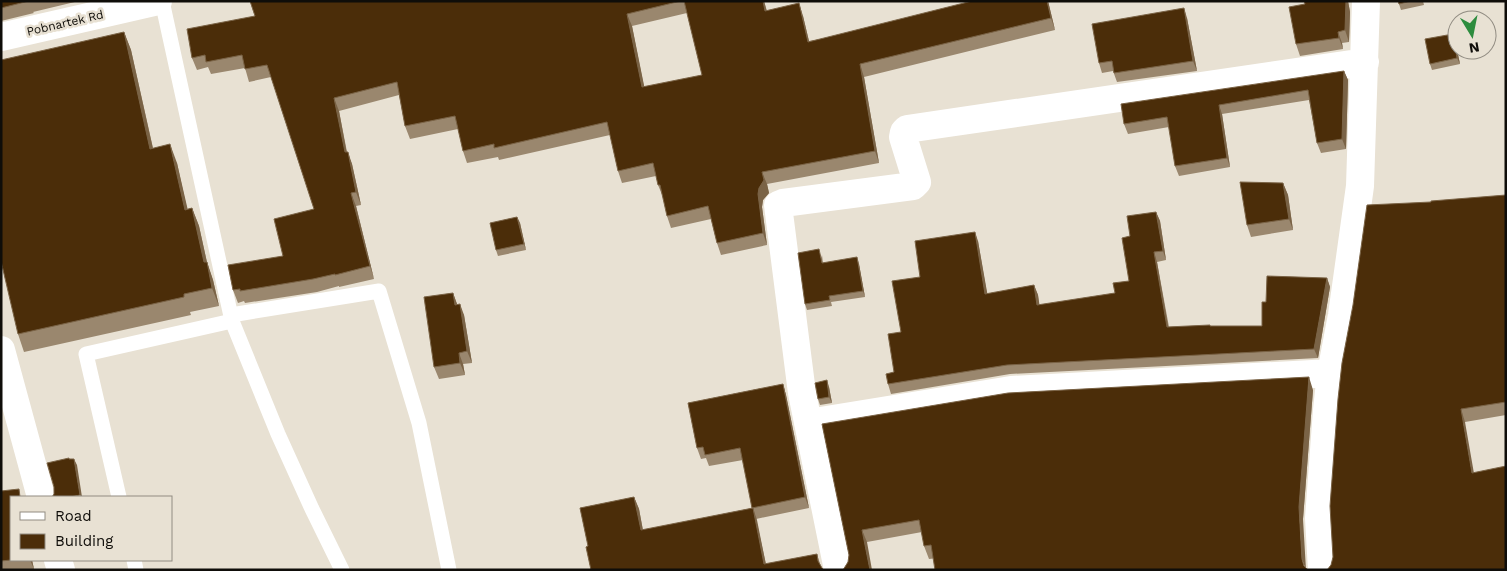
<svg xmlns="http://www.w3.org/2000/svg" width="1507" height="571" font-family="'Work Sans',sans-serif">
<rect width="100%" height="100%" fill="#e8e1d3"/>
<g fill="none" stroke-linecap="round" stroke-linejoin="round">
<!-- service -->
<path stroke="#fff" stroke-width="15" d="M 231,315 L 379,291 L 419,423 L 449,570
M 232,321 L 278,434 L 312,509 L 342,570
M 119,497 L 86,354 L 232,321 L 162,1
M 134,560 L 136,570"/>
<!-- minor -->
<path stroke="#fff" stroke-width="28" d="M 1,37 L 158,1
M 1,350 L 41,497
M 808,423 L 1011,390 L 1331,373
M 58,560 L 61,570
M 838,570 L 802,393 L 778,205 L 783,203 L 913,186 L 917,182 L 903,137 L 904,132 L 907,129 L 1365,62
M 1322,570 L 1319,518 L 1327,410 L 1331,373 L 1342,315 L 1360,186 L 1366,1"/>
</g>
<!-- wall -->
<path fill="#9a876e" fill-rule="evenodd" d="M 1,1 L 79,1 L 33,12 L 34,13 L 1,21 Z
M 250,1 L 764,1 L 767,11 L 803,16 L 809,41 L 1048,1 L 1055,30 L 864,77 L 879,163 L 767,184 L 769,193 L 763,200 L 762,207 L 767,245 L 721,255 L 717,243 L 711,219 L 671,228 L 667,216 L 663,197 L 658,185 L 656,176 L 622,183 L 618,171 L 610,135 L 499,160 L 498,157 L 467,163 L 463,151 L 458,129 L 410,139 L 405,126 L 399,95 L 339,111 L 347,152 L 352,164 L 361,205 L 356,206 L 374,279 L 339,287 L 339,286 L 317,292 L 245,303 L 244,301 L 238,303 L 233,290 L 283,256 L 314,209 L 271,77 L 249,82 L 245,68 L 211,74 L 208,67 L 197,70 L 192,58 L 255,16 ZM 687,13 L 702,75 L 644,87 L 632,26 Z
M 1304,1 L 1348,1 L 1350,12 L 1349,42 L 1342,43 L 1343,49 L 1300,56 L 1296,44 L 1305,4 Z
M 1398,1 L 1423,1 L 1424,5 L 1401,10 Z
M 1187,18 L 1197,71 L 1117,82 L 1113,71 L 1102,73 L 1099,63 Z
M 124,32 L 131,50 L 153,148 L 177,163 L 187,209 L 192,208 L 199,226 L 207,262 L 213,280 L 219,306 L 190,312 L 191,315 L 24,352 L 18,334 Z
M 1453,34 L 1455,40 L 1460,64 L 1432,70 L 1430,64 Z
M 1344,71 L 1348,80 L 1346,149 L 1321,153 L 1317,143 L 1309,100 L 1222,114 L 1230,167 L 1179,176 L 1175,166 L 1169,127 L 1128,134 L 1124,124 Z
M 1283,183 L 1288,195 L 1293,230 L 1251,237 L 1247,225 Z
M 1506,195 L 1506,415 L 1465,422 L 1331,565 L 1431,202 Z
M 1156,212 L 1160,221 L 1166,260 L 1157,262 L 1169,327 L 1211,326 L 1262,326 L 1266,302 L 1327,278 L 1330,287 L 1318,358 L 1010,374 L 891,394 L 888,384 L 894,372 L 920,277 L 978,241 L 987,294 L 1034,285 L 1038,295 L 1039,305 L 1115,293 L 1129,281 L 1130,236 Z
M 517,217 L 520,223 L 526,250 L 498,256 L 496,250 Z
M 822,255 L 823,263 L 859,264 L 865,297 L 831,302 L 832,306 L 807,310 L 805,304 Z
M 453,293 L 457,304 L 464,315 L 472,363 L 463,364 L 465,375 L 439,379 L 434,367 Z
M 783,384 L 786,395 L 809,508 L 756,519 L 766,564 L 817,554 L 821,567 L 824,570 L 591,570 L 586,547 L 588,546 L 580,508 L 634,497 L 639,509 L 643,530 L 752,508 L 743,460 L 709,466 L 706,458 L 701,459 L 697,448 L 688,403 Z
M 829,387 L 832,403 L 820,405 L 818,399 Z
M 1313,390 L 1303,519 L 929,559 L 924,546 L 922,532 L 867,542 L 844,569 L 848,562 L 849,555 L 822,424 Z
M 1,491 L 11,560 L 32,560 L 34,569 L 26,570 L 1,570 Z"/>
<!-- shaded-wall -->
<path fill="#7a6346" d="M 763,1 L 764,1 L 770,24 L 765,11 Z
M 1047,1 L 1048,1 L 1055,30 L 1051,18 Z
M 1346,1 L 1348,1 L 1350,12 L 1349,42 L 1345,30 Z
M 799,3 L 803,16 L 812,54 L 808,42 Z
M 1184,8 L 1187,18 L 1197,71 L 1193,61 Z
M 627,14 L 632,26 L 647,100 L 642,87 Z
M 124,32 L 131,50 L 157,167 L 150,149 Z
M 1338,32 L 1342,43 L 1343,49 L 1339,38 Z
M 1453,34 L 1455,40 L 1460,64 L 1457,58 Z
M 860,64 L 864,77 L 879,163 L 875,151 Z
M 1344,71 L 1348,80 L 1346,149 L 1342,139 Z
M 334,98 L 339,111 L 349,165 L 345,152 Z
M 1219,105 L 1222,114 L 1230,167 L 1227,158 Z
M 170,144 L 177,163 L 192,228 L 185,210 Z
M 348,152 L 352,164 L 361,205 L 356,192 Z
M 762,172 L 767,184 L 769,193 L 763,200 L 762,207 L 767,245 L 763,233 L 758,194 Z
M 1283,183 L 1288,195 L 1293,230 L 1289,219 Z
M 351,193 L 356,206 L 374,279 L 370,266 Z
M 192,208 L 199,226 L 211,281 L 204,262 Z
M 1156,212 L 1160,221 L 1166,260 L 1163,251 Z
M 517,217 L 520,223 L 526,250 L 524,244 Z
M 975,232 L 978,241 L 989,303 L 985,294 Z
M 1154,252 L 1157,262 L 1170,337 L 1167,327 Z
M 857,257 L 859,264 L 865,297 L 863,291 Z
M 207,262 L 213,280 L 219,306 L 212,288 Z
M 1327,278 L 1330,287 L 1318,358 L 1314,349 Z
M 1034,285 L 1038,295 L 1041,315 L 1037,305 Z
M 453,293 L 457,304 L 455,305 Z
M 460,304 L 464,315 L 472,363 L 467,351 Z
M 459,353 L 463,364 L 465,375 L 460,363 Z
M 1309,377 L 1313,390 L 1303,519 L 1306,570 L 1302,559 L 1299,507 Z
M 827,380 L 829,387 L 832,403 L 829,397 Z
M 783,384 L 786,395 L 809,508 L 805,497 Z
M 1461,409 L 1465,422 L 1476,485 L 1472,473 Z
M 74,459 L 77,465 L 82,497 L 81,497 L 80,495 Z
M 634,497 L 639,509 L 645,542 L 641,530 Z
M 753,508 L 757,520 L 767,570 L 764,564 Z
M 862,530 L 867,542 L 872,570 L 870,570 Z
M 30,560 L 32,560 L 34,569 Z"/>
<!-- building -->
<path fill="#4b2d09" stroke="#7a6346" d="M 1,1 L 29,1 L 1,8 Z
M 250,1 L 681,1 L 627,14 L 642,87 L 702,75 L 684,1 L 763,1 L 765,11 L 799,3 L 808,42 L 972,1 L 1047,1 L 1051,18 L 860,64 L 875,151 L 762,172 L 764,180 L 759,188 L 758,194 L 763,233 L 717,243 L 708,206 L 667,216 L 660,185 L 658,185 L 653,163 L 618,171 L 607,122 L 494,148 L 494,144 L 463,151 L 455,116 L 405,126 L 397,82 L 334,98 L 345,152 L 348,152 L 356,192 L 351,193 L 370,266 L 335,275 L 335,274 L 313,279 L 240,291 L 240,289 L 233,290 L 228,265 L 283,256 L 274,219 L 314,209 L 267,65 L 245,69 L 242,55 L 206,62 L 205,55 L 192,58 L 187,29 L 255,16 Z
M 1304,1 L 1346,1 L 1345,30 L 1338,32 L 1339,38 L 1296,44 L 1289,7 L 1305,4 Z
M 1398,1 L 1411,1 L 1399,4 Z
M 1184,8 L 1193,61 L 1114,73 L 1112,61 L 1099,63 L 1092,24 Z
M 124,32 L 150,149 L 170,144 L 185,210 L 192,208 L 204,262 L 207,262 L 212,288 L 184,294 L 184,297 L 18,334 L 1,261 L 1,60 Z
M 1453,34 L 1457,58 L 1430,64 L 1425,39 Z
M 1344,71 L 1342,139 L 1317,143 L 1308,90 L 1219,105 L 1227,158 L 1175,166 L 1167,117 L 1124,124 L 1121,104 Z
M 1240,182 L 1283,183 L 1289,219 L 1247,225 Z
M 1506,195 L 1506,402 L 1461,409 L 1472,473 L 1506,466 L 1506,570 L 1327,570 L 1331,565 L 1333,557 L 1330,506 L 1338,399 L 1342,363 L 1353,305 L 1367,205 L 1431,202 L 1431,201 Z
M 1156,212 L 1163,251 L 1154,252 L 1167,327 L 1210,325 L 1210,326 L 1262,326 L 1262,302 L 1266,302 L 1267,276 L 1327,278 L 1314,349 L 1007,365 L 888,384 L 886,374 L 894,372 L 888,334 L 901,332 L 892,281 L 920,277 L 915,241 L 975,232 L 985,294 L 1034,285 L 1037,305 L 1115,293 L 1113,283 L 1129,281 L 1122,238 L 1130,236 L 1127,216 Z
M 517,217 L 524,244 L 496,250 L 490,223 Z
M 819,249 L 822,263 L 857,257 L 863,291 L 829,296 L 830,300 L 805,304 L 798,253 Z
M 453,293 L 455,305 L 460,304 L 467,351 L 459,353 L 460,363 L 434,367 L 424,297 Z
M 1309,377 L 1299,507 L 1302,559 L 1304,566 L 1308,570 L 935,570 L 931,545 L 924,546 L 919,520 L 862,530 L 870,570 L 843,570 L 848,562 L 849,555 L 822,424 L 1008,393 Z
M 827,380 L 829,397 L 818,399 L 815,383 Z
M 783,384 L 805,497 L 752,508 L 740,448 L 705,455 L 703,447 L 697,448 L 688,403 Z
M 69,458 L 69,459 L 74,459 L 80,495 L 70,497 L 52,497 L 54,494 L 54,487 L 47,463 Z
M 19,489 L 20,497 L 11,497 L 11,560 L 1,561 L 1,491 Z
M 634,497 L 641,530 L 753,508 L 764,564 L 817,554 L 818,561 L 822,568 L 824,570 L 591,570 L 586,547 L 588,546 L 580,508 Z"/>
<g text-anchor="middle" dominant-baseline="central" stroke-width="5" stroke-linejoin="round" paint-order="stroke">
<!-- street labels -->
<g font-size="12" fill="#0f0d09" stroke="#e8e1d3">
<text transform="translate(65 23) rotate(-13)">Pobnartek Rd</text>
</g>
</g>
<!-- border -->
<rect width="1507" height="571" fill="none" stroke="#0f0d09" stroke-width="5"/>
<!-- legend -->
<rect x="10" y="496" width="162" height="65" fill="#e8e1d3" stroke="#918c82"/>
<rect x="20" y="512" width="25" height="8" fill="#ffffff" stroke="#918c82"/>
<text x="55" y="521" font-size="15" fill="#0f0d09">Road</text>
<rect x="20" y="534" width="25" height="15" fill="#4b2d09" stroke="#918c82"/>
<text x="55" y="546" font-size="15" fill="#0f0d09">Building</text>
<!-- north arrow -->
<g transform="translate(1472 35) rotate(170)"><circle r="24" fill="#e8e1d3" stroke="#918c82"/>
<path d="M0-4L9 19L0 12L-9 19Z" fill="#2d8c3e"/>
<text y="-8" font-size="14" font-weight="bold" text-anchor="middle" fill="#0f0d09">N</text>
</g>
</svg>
